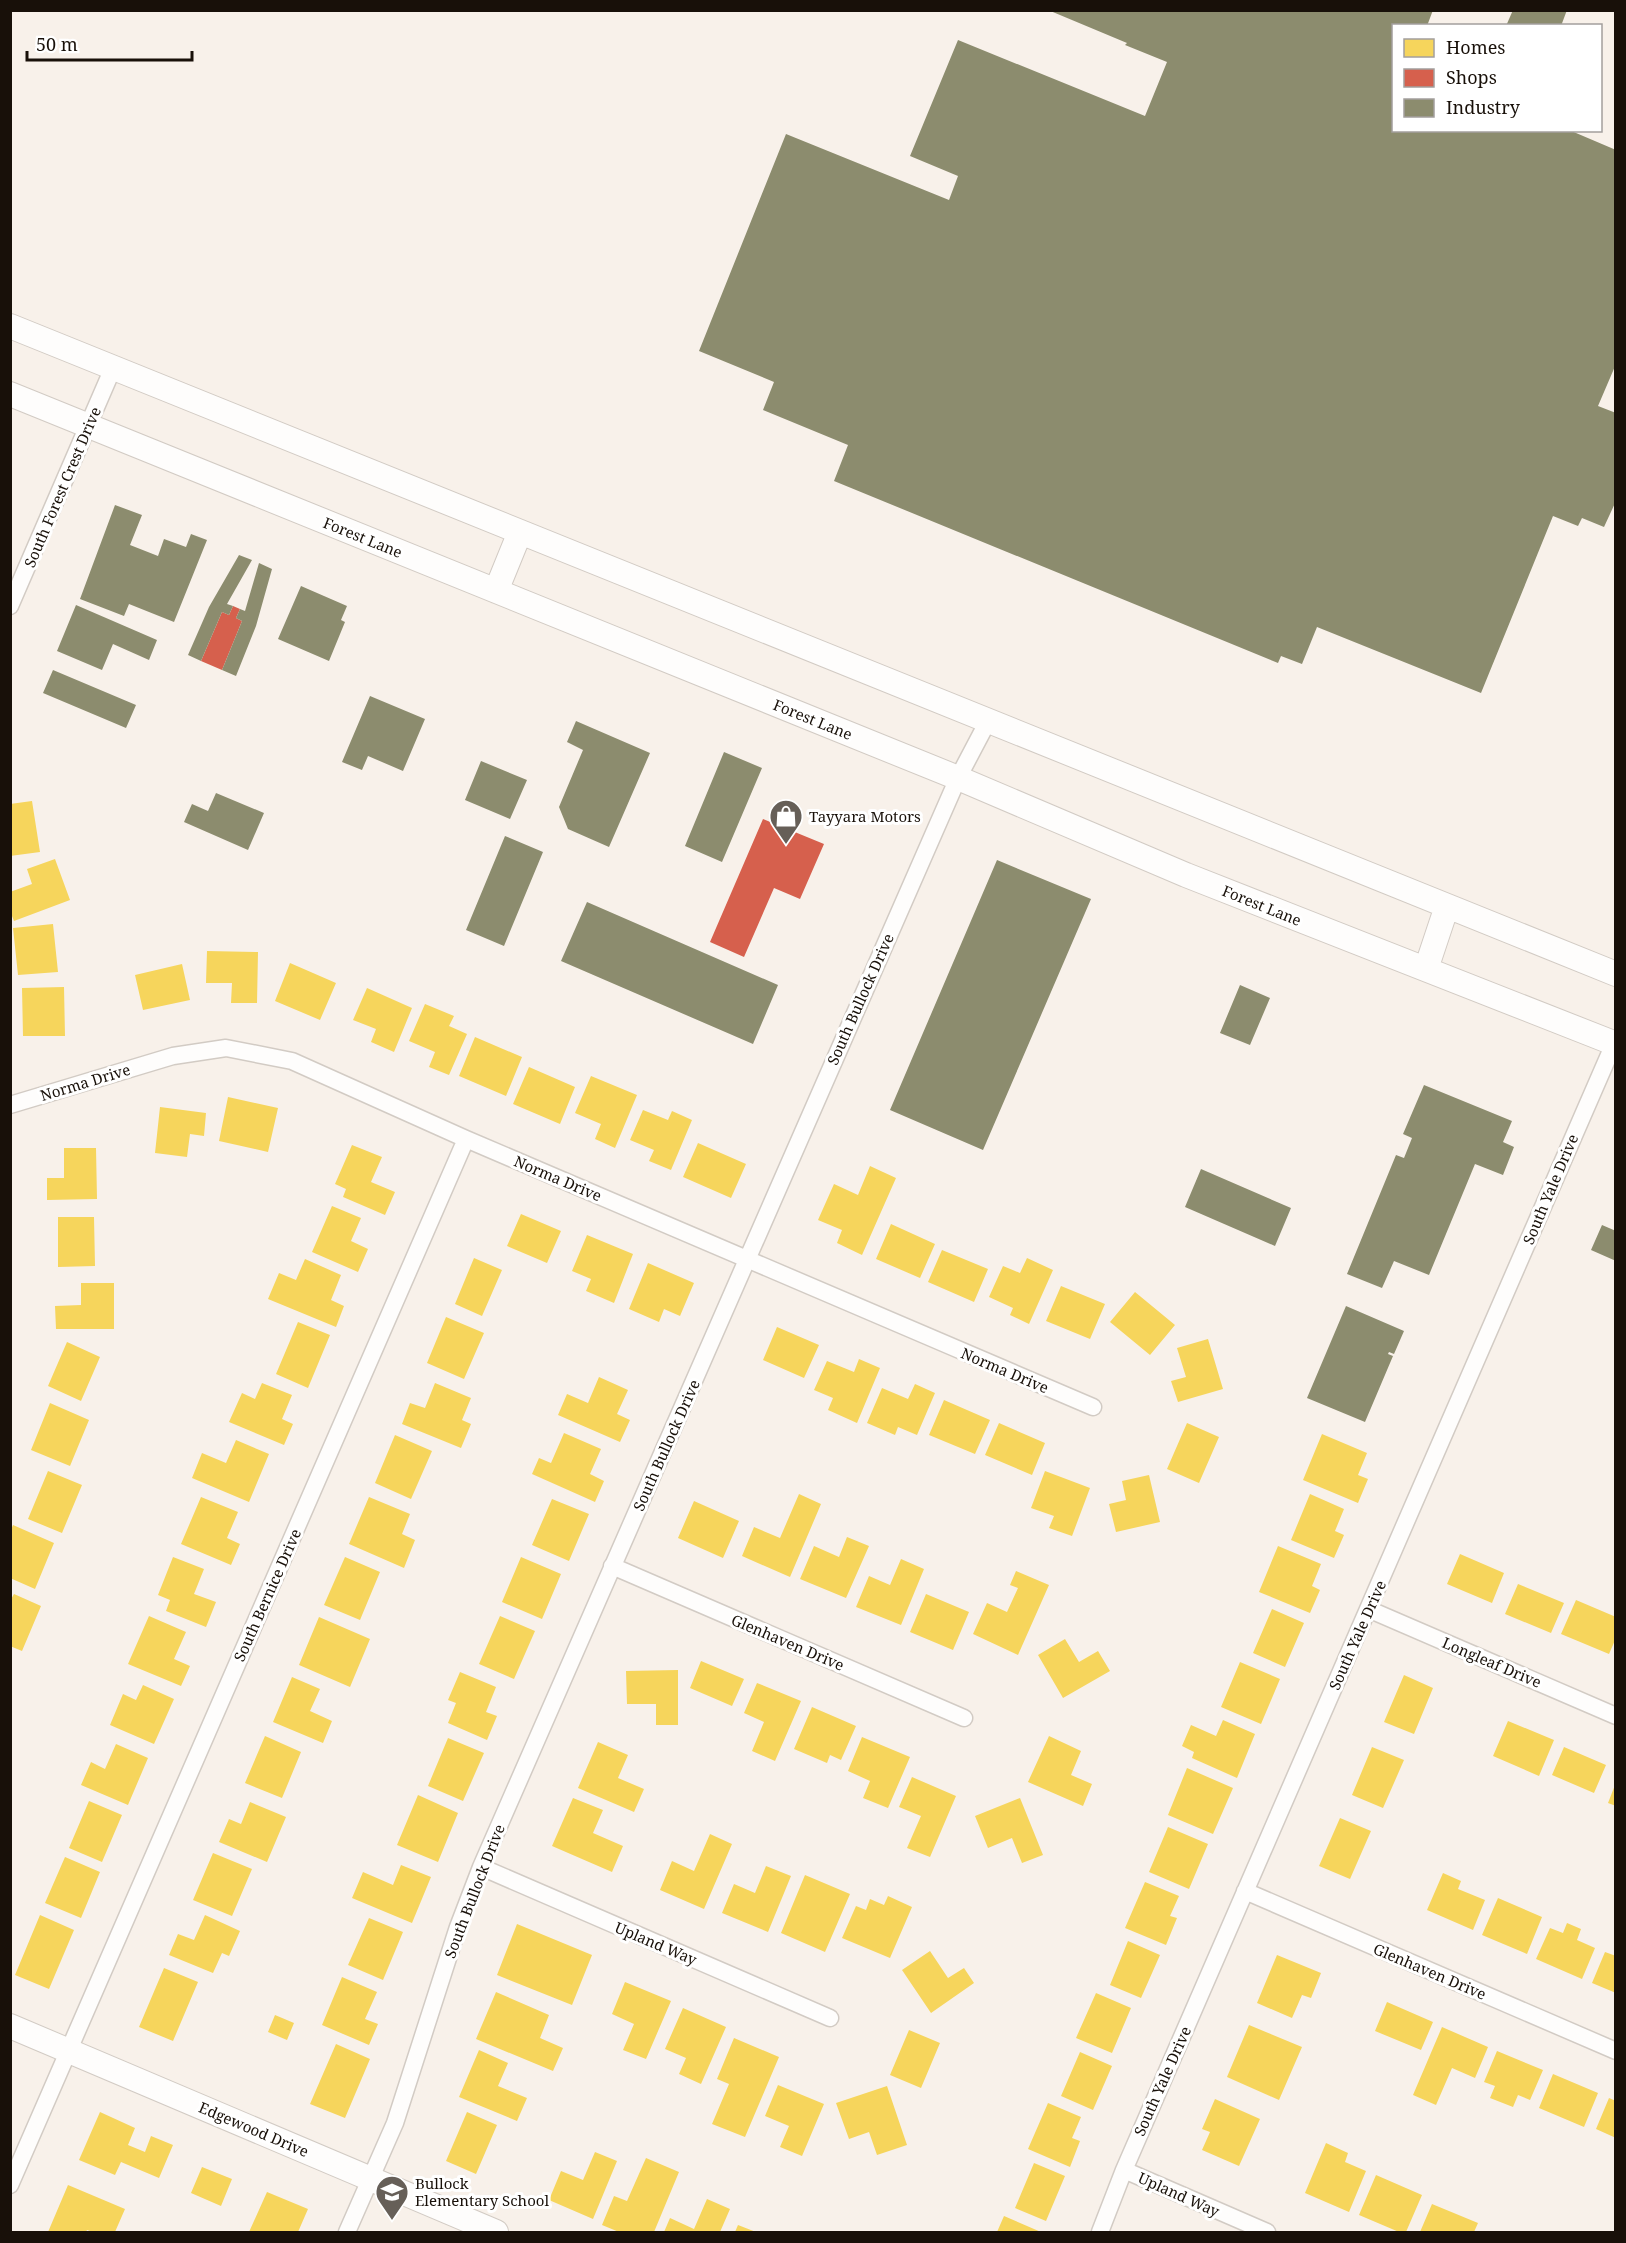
<svg xmlns="http://www.w3.org/2000/svg" width="1626" height="2243" font-family="'Noto Serif',serif">
<rect width="100%" height="100%" fill="#f8f1ea"/>
<!-- homes -->
<path fill="#f6d55c" d="M 32,801 L 40,852 L 10,856 L 10,804 Z
M 55,859 L 70,900 L 14,921 L 10,911 L 10,892 L 32,884 L 27,869 Z
M 53,924 L 58,972 L 18,975 L 13,928 Z
M 207,951 L 258,952 L 257,1003 L 231,1003 L 232,983 L 206,983 Z
M 290,963 L 336,983 L 320,1020 L 275,1001 Z
M 182,964 L 190,1000 L 143,1010 L 135,975 Z
M 64,987 L 65,1036 L 23,1036 L 22,988 Z
M 367,988 L 412,1008 L 394,1052 L 371,1042 L 376,1029 L 353,1020 Z
M 425,1004 L 454,1016 L 449,1026 L 467,1034 L 449,1075 L 429,1067 L 435,1052 L 409,1041 Z
M 475,1037 L 522,1057 L 506,1096 L 459,1076 Z
M 529,1067 L 575,1087 L 560,1124 L 513,1104 Z
M 591,1076 L 637,1095 L 615,1148 L 595,1139 L 601,1124 L 575,1113 Z
M 228,1097 L 278,1108 L 268,1152 L 219,1141 Z
M 160,1107 L 206,1113 L 204,1136 L 190,1134 L 187,1157 L 155,1153 Z
M 643,1110 L 668,1120 L 672,1111 L 692,1120 L 671,1170 L 649,1161 L 654,1150 L 630,1140 Z
M 698,1143 L 746,1164 L 731,1198 L 683,1177 Z
M 352,1145 L 382,1157 L 371,1182 L 395,1192 L 385,1215 L 343,1197 L 346,1189 L 335,1184 Z
M 64,1148 L 96,1148 L 97,1199 L 47,1200 L 47,1178 L 64,1178 Z
M 870,1166 L 896,1178 L 862,1255 L 837,1243 L 842,1230 L 818,1220 L 834,1184 L 858,1195 Z
M 332,1206 L 361,1218 L 351,1241 L 368,1249 L 358,1272 L 312,1252 Z
M 521,1214 L 561,1231 L 547,1263 L 507,1246 Z
M 58,1217 L 94,1217 L 95,1266 L 58,1267 Z
M 891,1224 L 935,1244 L 920,1278 L 876,1259 Z
M 587,1235 L 633,1254 L 614,1303 L 586,1291 L 591,1279 L 572,1271 Z
M 942,1250 L 988,1269 L 974,1302 L 928,1282 Z
M 474,1258 L 502,1270 L 482,1316 L 455,1304 Z
M 1027,1258 L 1053,1270 L 1029,1324 L 1010,1315 L 1013,1308 L 989,1297 L 1003,1266 L 1020,1273 Z
M 305,1259 L 341,1275 L 331,1300 L 344,1306 L 336,1327 L 268,1299 L 279,1273 L 296,1280 Z
M 648,1263 L 694,1283 L 680,1316 L 664,1309 L 659,1322 L 629,1309 Z
M 81,1283 L 114,1283 L 114,1329 L 56,1329 L 55,1306 L 81,1305 Z
M 1061,1286 L 1105,1304 L 1090,1339 L 1046,1321 Z
M 1135,1292 L 1175,1325 L 1150,1355 L 1110,1322 Z
M 446,1317 L 484,1333 L 464,1379 L 427,1363 Z
M 298,1322 L 330,1335 L 308,1388 L 276,1374 Z
M 777,1327 L 819,1345 L 804,1378 L 763,1360 Z
M 1208,1339 L 1223,1389 L 1178,1402 L 1171,1381 L 1186,1377 L 1177,1348 Z
M 67,1342 L 100,1357 L 81,1401 L 48,1386 Z
M 859,1359 L 880,1368 L 857,1423 L 828,1410 L 833,1398 L 814,1390 L 827,1361 L 854,1372 Z
M 599,1377 L 628,1390 L 617,1414 L 630,1420 L 620,1442 L 558,1415 L 567,1394 L 588,1403 Z
M 262,1383 L 292,1395 L 282,1419 L 293,1424 L 284,1445 L 229,1422 L 242,1393 L 255,1399 Z
M 435,1383 L 471,1398 L 462,1420 L 471,1424 L 461,1448 L 402,1424 L 410,1403 L 425,1408 Z
M 915,1384 L 935,1393 L 917,1435 L 898,1427 L 895,1435 L 867,1423 L 882,1388 L 908,1399 Z
M 944,1400 L 990,1420 L 975,1454 L 929,1435 Z
M 50,1403 L 89,1420 L 70,1466 L 31,1450 Z
M 999,1423 L 1045,1443 L 1032,1475 L 985,1455 Z
M 1187,1423 L 1219,1437 L 1199,1483 L 1167,1469 Z
M 564,1433 L 601,1449 L 590,1474 L 604,1481 L 595,1502 L 532,1474 L 539,1458 L 551,1463 Z
M 1322,1434 L 1367,1453 L 1358,1475 L 1368,1479 L 1358,1503 L 1303,1480 Z
M 395,1435 L 432,1451 L 411,1499 L 375,1483 Z
M 236,1440 L 269,1454 L 249,1502 L 192,1478 L 202,1453 L 226,1463 Z
M 48,1471 L 82,1485 L 62,1533 L 28,1519 Z
M 1045,1471 L 1090,1488 L 1072,1536 L 1049,1528 L 1054,1516 L 1031,1508 Z
M 1149,1475 L 1160,1522 L 1116,1532 L 1109,1504 L 1126,1500 L 1122,1481 Z
M 799,1494 L 821,1504 L 790,1577 L 742,1556 L 754,1527 L 780,1538 Z
M 1310,1494 L 1344,1509 L 1335,1531 L 1344,1535 L 1334,1558 L 1291,1540 Z
M 201,1497 L 238,1512 L 227,1538 L 240,1544 L 231,1565 L 181,1544 Z
M 369,1497 L 410,1514 L 402,1534 L 415,1540 L 404,1568 L 349,1544 Z
M 552,1499 L 589,1514 L 569,1561 L 532,1545 Z
M 694,1501 L 739,1521 L 723,1558 L 678,1538 Z
M 13,1525 L 54,1543 L 35,1589 L 10,1578 L 10,1532 Z
M 847,1537 L 869,1546 L 846,1598 L 800,1579 L 814,1546 L 839,1557 Z
M 1278,1546 L 1321,1564 L 1312,1586 L 1320,1590 L 1310,1613 L 1259,1592 Z
M 1460,1554 L 1504,1573 L 1492,1603 L 1447,1584 Z
M 173,1557 L 204,1569 L 194,1594 L 216,1602 L 206,1627 L 166,1611 L 170,1600 L 158,1595 Z
M 345,1557 L 380,1572 L 360,1620 L 324,1605 Z
M 521,1557 L 561,1574 L 542,1619 L 502,1602 Z
M 901,1559 L 924,1569 L 901,1625 L 856,1607 L 869,1576 L 890,1585 Z
M 1016,1571 L 1049,1585 L 1018,1655 L 973,1634 L 987,1603 L 1007,1612 L 1018,1588 L 1010,1585 Z
M 1518,1584 L 1564,1603 L 1551,1633 L 1505,1614 Z
M 14,1594 L 41,1606 L 22,1651 L 10,1646 L 10,1601 Z
M 926,1594 L 969,1612 L 953,1650 L 910,1632 Z
M 1576,1600 L 1616,1617 L 1616,1638 L 1609,1654 L 1561,1634 Z
M 1272,1609 L 1304,1623 L 1285,1667 L 1253,1653 Z
M 149,1616 L 186,1632 L 174,1659 L 190,1666 L 181,1686 L 128,1664 Z
M 500,1616 L 535,1631 L 514,1679 L 479,1664 Z
M 319,1617 L 370,1639 L 350,1687 L 299,1665 Z
M 1065,1639 L 1079,1662 L 1098,1651 L 1110,1671 L 1063,1698 L 1038,1655 Z
M 701,1661 L 744,1679 L 732,1706 L 690,1688 Z
M 1240,1662 L 1280,1679 L 1261,1724 L 1221,1707 Z
M 678,1670 L 678,1725 L 656,1725 L 656,1704 L 627,1704 L 626,1671 Z
M 460,1672 L 496,1687 L 486,1712 L 497,1716 L 487,1740 L 448,1723 L 456,1703 L 448,1700 Z
M 1404,1675 L 1433,1688 L 1414,1734 L 1384,1722 Z
M 292,1677 L 320,1689 L 310,1711 L 332,1721 L 323,1743 L 273,1722 Z
M 757,1683 L 801,1701 L 775,1761 L 752,1751 L 764,1722 L 744,1713 Z
M 143,1685 L 174,1699 L 154,1744 L 110,1725 L 123,1694 L 136,1700 Z
M 812,1707 L 856,1726 L 841,1760 L 830,1755 L 827,1763 L 794,1749 Z
M 1223,1720 L 1255,1734 L 1237,1778 L 1192,1758 L 1194,1752 L 1182,1746 L 1191,1725 L 1216,1736 Z
M 1508,1721 L 1554,1740 L 1539,1776 L 1493,1756 Z
M 265,1736 L 301,1752 L 282,1798 L 245,1783 Z
M 1049,1736 L 1081,1751 L 1071,1775 L 1092,1784 L 1083,1806 L 1028,1782 Z
M 862,1737 L 910,1757 L 888,1808 L 863,1798 L 870,1781 L 848,1771 Z
M 448,1738 L 484,1753 L 463,1801 L 428,1786 Z
M 598,1742 L 628,1755 L 618,1778 L 644,1789 L 634,1812 L 578,1788 Z
M 116,1744 L 148,1758 L 128,1805 L 81,1785 L 91,1762 L 105,1769 Z
M 1372,1747 L 1404,1760 L 1383,1808 L 1352,1795 Z
M 1564,1747 L 1606,1765 L 1594,1793 L 1552,1775 Z
M 1187,1768 L 1233,1788 L 1213,1834 L 1168,1815 Z
M 912,1777 L 956,1796 L 930,1857 L 907,1848 L 921,1816 L 899,1807 Z
M 1615,1785 L 1616,1785 L 1616,1806 L 1608,1803 Z
M 418,1795 L 458,1813 L 438,1862 L 397,1845 Z
M 573,1798 L 603,1810 L 593,1833 L 623,1846 L 612,1872 L 552,1846 Z
M 1020,1798 L 1043,1855 L 1022,1863 L 1012,1838 L 988,1848 L 975,1816 Z
M 89,1801 L 122,1815 L 102,1862 L 69,1848 Z
M 250,1802 L 286,1817 L 267,1862 L 219,1842 L 229,1819 L 241,1824 Z
M 1340,1818 L 1371,1831 L 1350,1879 L 1319,1866 Z
M 1168,1827 L 1208,1844 L 1189,1889 L 1149,1872 Z
M 710,1834 L 732,1844 L 704,1909 L 660,1890 L 672,1861 L 694,1871 Z
M 213,1853 L 252,1869 L 232,1916 L 193,1900 Z
M 65,1857 L 100,1872 L 81,1918 L 45,1903 Z
M 401,1865 L 431,1877 L 412,1923 L 352,1898 L 363,1872 L 393,1885 Z
M 766,1866 L 791,1876 L 768,1932 L 722,1913 L 734,1884 L 755,1893 Z
M 1443,1873 L 1461,1881 L 1458,1889 L 1485,1900 L 1473,1930 L 1427,1910 Z
M 805,1875 L 850,1894 L 825,1952 L 781,1933 Z
M 1145,1882 L 1179,1896 L 1170,1916 L 1177,1918 L 1166,1945 L 1125,1928 Z
M 888,1896 L 912,1907 L 890,1958 L 842,1938 L 856,1906 L 866,1910 L 870,1899 L 884,1905 Z
M 1498,1898 L 1542,1917 L 1527,1954 L 1482,1935 Z
M 40,1915 L 74,1930 L 49,1989 L 15,1975 Z
M 205,1915 L 240,1931 L 229,1956 L 222,1953 L 213,1973 L 169,1955 L 178,1934 L 194,1940 Z
M 369,1918 L 403,1932 L 383,1980 L 348,1965 Z
M 1567,1923 L 1581,1929 L 1577,1940 L 1595,1948 L 1582,1979 L 1536,1959 L 1550,1928 L 1563,1933 Z
M 517,1924 L 592,1955 L 572,2005 L 497,1975 Z
M 1128,1941 L 1160,1955 L 1141,1998 L 1110,1985 Z
M 930,1951 L 948,1978 L 964,1968 L 974,1983 L 931,2013 L 902,1970 Z
M 1605,1952 L 1616,1956 L 1616,1993 L 1592,1983 Z
M 1277,1955 L 1321,1973 L 1311,1998 L 1302,1995 L 1292,2018 L 1257,2003 Z
M 164,1968 L 198,1982 L 173,2041 L 139,2027 Z
M 342,1977 L 377,1992 L 365,2019 L 378,2024 L 369,2045 L 322,2025 Z
M 625,1982 L 671,2001 L 646,2059 L 623,2050 L 634,2024 L 612,2014 Z
M 496,1992 L 549,2015 L 540,2038 L 563,2048 L 553,2071 L 476,2039 Z
M 1096,1993 L 1131,2008 L 1112,2053 L 1076,2038 Z
M 1387,2002 L 1433,2022 L 1421,2050 L 1375,2031 Z
M 683,2008 L 726,2027 L 701,2084 L 679,2074 L 686,2058 L 665,2049 Z
M 275,2015 L 294,2023 L 287,2040 L 268,2032 Z
M 1249,2025 L 1302,2047 L 1279,2100 L 1227,2077 Z
M 1442,2027 L 1488,2047 L 1475,2078 L 1452,2068 L 1436,2105 L 1413,2095 Z
M 909,2030 L 940,2043 L 921,2088 L 890,2075 Z
M 734,2038 L 779,2057 L 745,2137 L 712,2124 L 729,2084 L 717,2079 Z
M 336,2044 L 370,2059 L 345,2118 L 310,2104 Z
M 479,2050 L 508,2063 L 498,2086 L 527,2098 L 517,2121 L 459,2097 Z
M 1497,2051 L 1543,2070 L 1530,2100 L 1518,2095 L 1513,2107 L 1490,2098 L 1495,2086 L 1484,2082 Z
M 1080,2052 L 1112,2066 L 1093,2110 L 1061,2096 Z
M 1553,2074 L 1598,2093 L 1584,2127 L 1539,2108 Z
M 778,2085 L 824,2104 L 802,2156 L 780,2147 L 789,2126 L 765,2116 Z
M 887,2086 L 907,2145 L 877,2155 L 869,2132 L 849,2139 L 836,2103 Z
M 1609,2098 L 1616,2101 L 1616,2138 L 1596,2129 Z
M 1215,2099 L 1260,2119 L 1239,2166 L 1202,2150 L 1210,2132 L 1202,2129 Z
M 1048,2103 L 1081,2117 L 1072,2138 L 1080,2141 L 1070,2167 L 1028,2149 Z
M 100,2112 L 135,2128 L 128,2145 L 145,2152 L 151,2136 L 173,2145 L 159,2178 L 121,2162 L 115,2175 L 79,2160 Z
M 467,2112 L 497,2125 L 476,2174 L 446,2161 Z
M 1326,2143 L 1348,2153 L 1345,2162 L 1366,2171 L 1349,2212 L 1305,2193 Z
M 595,2152 L 617,2161 L 593,2219 L 549,2200 L 561,2171 L 583,2180 Z
M 646,2158 L 679,2172 L 654,2232 L 619,2232 L 602,2225 L 614,2196 L 627,2201 Z
M 1034,2163 L 1065,2176 L 1046,2221 L 1015,2208 Z
M 202,2167 L 232,2179 L 221,2206 L 191,2193 Z
M 1376,2175 L 1422,2195 L 1406,2232 L 1399,2232 L 1359,2215 Z
M 68,2185 L 125,2209 L 115,2232 L 93,2232 L 87,2230 L 86,2232 L 48,2232 Z
M 267,2192 L 308,2209 L 298,2232 L 249,2232 Z
M 707,2199 L 730,2209 L 720,2232 L 664,2232 L 670,2218 L 694,2229 Z
M 1432,2204 L 1478,2223 L 1474,2232 L 1420,2232 Z
M 1004,2216 L 1041,2232 L 997,2232 Z
M 738,2225 L 756,2232 L 735,2232 Z"/>
<!-- shops -->
<path fill="#d6604d" d="M 233,606 L 240,609 L 236,618 L 242,621 L 222,670 L 201,661 L 222,612 L 229,615 Z
M 763,819 L 824,844 L 800,899 L 774,888 L 744,957 L 710,942 Z"/>
<!-- industry -->
<path fill="#8c8c6e" d="M 1048,10 L 1433,10 L 1427,26 L 1394,26 L 1394,130 L 1569,130 L 1616,150 L 1616,364 L 1598,406 L 1616,413 L 1616,501 L 1604,527 L 1582,518 L 1578,526 L 1553,516 L 1481,693 L 1317,627 L 1302,664 L 1281,656 L 1278,663 L 834,481 L 848,445 L 763,410 L 774,382 L 699,351 L 786,134 L 949,200 L 958,176 L 910,156 L 958,40 L 1145,116 L 1167,62 L 1125,45 L 1127,43 Z
M 1513,10 L 1567,10 L 1561,26 L 1506,26 Z
M 115,505 L 142,515 L 130,545 L 158,556 L 164,539 L 186,547 L 191,534 L 207,540 L 174,622 L 129,604 L 124,616 L 80,599 Z
M 239,555 L 252,560 L 227,604 L 233,606 L 229,615 L 222,612 L 201,661 L 188,655 L 209,607 Z
M 259,563 L 272,569 L 256,626 L 236,676 L 222,670 L 242,621 L 236,618 L 240,609 L 245,611 Z
M 301,586 L 347,606 L 341,620 L 345,622 L 329,661 L 278,639 Z
M 76,605 L 157,640 L 149,660 L 113,644 L 102,670 L 57,651 Z
M 53,670 L 136,705 L 126,728 L 43,693 Z
M 370,696 L 425,719 L 403,771 L 368,756 L 362,770 L 342,762 Z
M 576,721 L 650,753 L 609,847 L 568,829 L 559,807 L 583,750 L 567,742 Z
M 724,752 L 762,768 L 722,862 L 685,846 Z
M 481,761 L 527,780 L 510,819 L 465,800 Z
M 216,793 L 264,813 L 248,850 L 184,822 L 192,804 L 208,811 Z
M 505,836 L 543,852 L 504,946 L 466,930 Z
M 997,860 L 1091,899 L 983,1150 L 890,1110 Z
M 587,902 L 778,985 L 753,1044 L 561,961 Z
M 1240,985 L 1270,998 L 1250,1045 L 1220,1033 Z
M 1424,1085 L 1512,1121 L 1503,1142 L 1514,1147 L 1503,1175 L 1475,1164 L 1429,1275 L 1394,1261 L 1382,1288 L 1347,1274 L 1396,1155 L 1404,1158 L 1412,1138 L 1403,1134 Z
M 1201,1169 L 1291,1208 L 1275,1246 L 1185,1207 Z
M 1602,1225 L 1616,1231 L 1616,1261 L 1591,1250 Z
M 1346,1306 L 1404,1331 L 1394,1354 L 1389,1352 L 1388,1354 L 1393,1356 L 1365,1422 L 1307,1398 Z"/>
<g fill="none" stroke-linecap="round" stroke-linejoin="round">
<defs>
<path id="street" d="M 10,606 L 113,368
M 10,1105 L 173,1056 L 226,1048 L 292,1061 L 466,1139 L 1093,1407
M 612,1566 L 964,1718
M 1368,1609 L 1616,1716
M 481,1867 L 830,2018
M 1245,1891 L 1616,2051
M 1124,2170 L 1267,2232
M 10,2185 L 466,1139
M 347,2232 L 395,2123 L 458,1927 L 481,1867 L 958,778 L 988,721
M 1100,2232 L 1124,2170 L 1616,1039"/>
<path id="secondary" d="M 10,326 L 1616,974
M 10,394 L 958,778 L 1186,875 L 1616,1044
M 496,591 L 520,532
M 1426,969 L 1447,906
M 10,2026 L 496,2232"/>
</defs>
<!-- street casing -->
<use href="#street" stroke="#d2cbc4" stroke-width="19"/>
<!-- secondary casing -->
<use href="#secondary" stroke="#d2cbc4" stroke-width="26"/>
<!-- street -->
<use href="#street" stroke="#fefdfc" stroke-width="16"/>
<!-- secondary -->
<use href="#secondary" stroke="#fefdfc" stroke-width="24"/>
</g>
<!-- icons -->
<defs>
<symbol id="shop-pin" viewBox="-11 -11 22 30"><path d="M0 17L-7.5 6A9.5 9.5 0 1 1 7.5 6Z" fill="#665f58" stroke="#fff"/><path d="M-5-2.5h2.3a2.7 3.5 0 0 1 5.4 0H5L5.5 6h-11ZM-1.5-2.5h3a1.5 2.3 0 0 0-3 0Z" fill="#fff"/></symbol>
<symbol id="school-pin" viewBox="-11 -11 22 30"><path d="M0 17L-7.5 6A9.5 9.5 0 1 1 7.5 6Z" fill="#665f58" stroke="#fff"/><path d="M0-5L7-2L0 1L-7-2ZM-4 1L0 2.5L4 1V4Q0 6-4 4Z" fill="#fff"/></symbol>
</defs>
<g fill-rule="evenodd">
<use href="#shop-pin" x="767" y="797" width="38" height="52"/>
<use href="#school-pin" x="373" y="2173" width="38" height="52"/>
</g>
<g text-anchor="middle" dominant-baseline="central" stroke-width="6" stroke-linejoin="round" paint-order="stroke">
<!-- street labels -->
<g font-size="15" fill="#181009" stroke="#fff">
<text transform="translate(62 487) rotate(-67)">South Forest Crest Drive</text>
<text transform="translate(363 537) rotate(22)">Forest Lane</text>
<text transform="translate(813 719) rotate(22)">Forest Lane</text>
<text transform="translate(1262 905) rotate(22)">Forest Lane</text>
<text transform="translate(860 999) rotate(-66)">South Bullock Drive</text>
<text transform="translate(85 1082) rotate(-17)">Norma Drive</text>
<text transform="translate(558 1178) rotate(23)">Norma Drive</text>
<text transform="translate(1550 1189) rotate(-67)">South Yale Drive</text>
<text transform="translate(1005 1370) rotate(23)">Norma Drive</text>
<text transform="translate(666 1445) rotate(-66)">South Bullock Drive</text>
<text transform="translate(267 1595) rotate(-66)">South Bernice Drive</text>
<text transform="translate(1357 1635) rotate(-66)">South Yale Drive</text>
<text transform="translate(788 1642) rotate(23)">Glenhaven Drive</text>
<text transform="translate(1492 1662) rotate(23)">Longleaf Drive</text>
<text transform="translate(474 1891) rotate(-69)">South Bullock Drive</text>
<text transform="translate(656 1943) rotate(23)">Upland Way</text>
<text transform="translate(1430 1971) rotate(23)">Glenhaven Drive</text>
<text transform="translate(1162 2081) rotate(-66)">South Yale Drive</text>
<text transform="translate(254 2129) rotate(23)">Edgewood Drive</text>
<text transform="translate(1179 2194) rotate(24)">Upland Way</text>
</g>
<!-- poi labels -->
<g font-size="15" fill="#181009" stroke="#fff" text-anchor="start">
<text x="809" y="816">Tayyara Motors</text>
<text x="415" y="2183">Bullock<tspan x="415" dy="17">Elementary School</tspan></text>
</g>
</g>
<!-- border -->
<rect width="1626" height="2243" fill="none" stroke="#181009" stroke-width="24"/>
<!-- legend -->
<rect x="1392" y="24" width="210" height="108" fill="#ffffff" stroke="#a39f9d" stroke-width="1.5"/>
<rect x="1404" y="39" width="30" height="18" fill="#f6d55c" stroke="#a39f9d" stroke-width="1.5"/>
<text x="1446" y="54" font-size="18" fill="#181009">Homes</text>
<rect x="1404" y="69" width="30" height="18" fill="#d6604d" stroke="#a39f9d" stroke-width="1.5"/>
<text x="1446" y="84" font-size="18" fill="#181009">Shops</text>
<rect x="1404" y="99" width="30" height="18" fill="#8c8c6e" stroke="#a39f9d" stroke-width="1.5"/>
<text x="1446" y="114" font-size="18" fill="#181009">Industry</text>
<!-- scale -->
<path d="M27 51v9h165v-9" fill="none" stroke="#181009" stroke-width="3"/>
<text x="36" y="51" font-size="18" fill="#181009" stroke="#ffffff" stroke-width="4.5" paint-order="stroke">50 m</text>
</svg>
